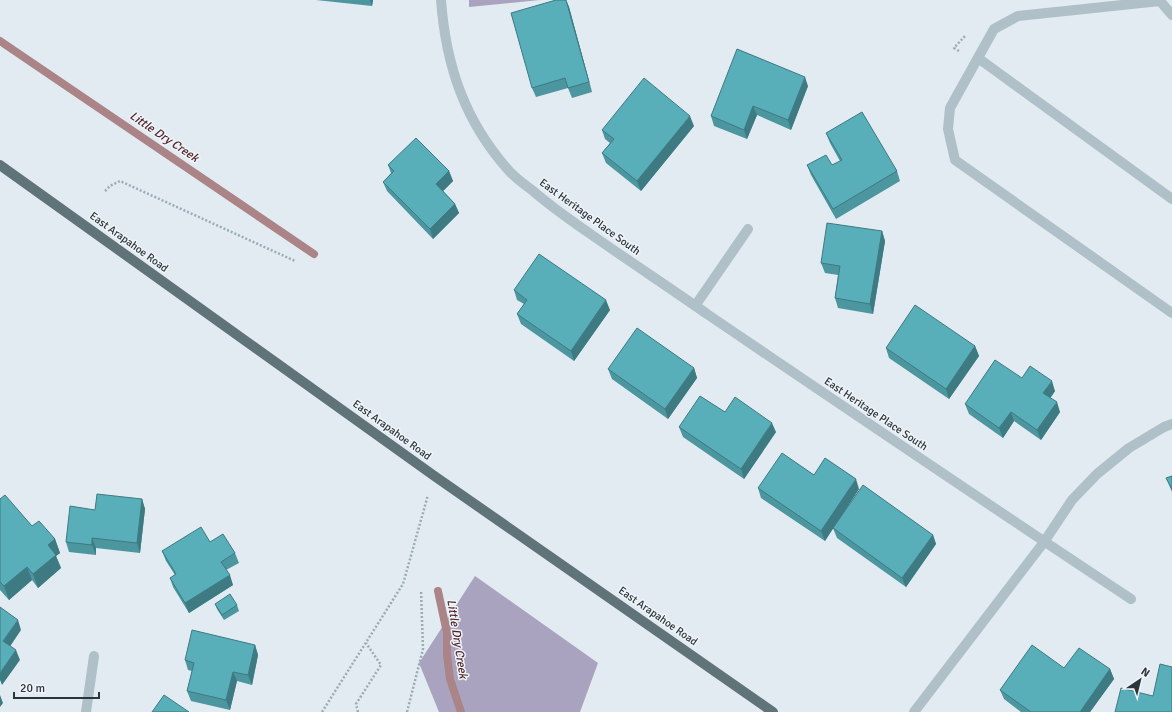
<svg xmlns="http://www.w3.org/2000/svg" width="1172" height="712" font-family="Signika,sans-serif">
<rect width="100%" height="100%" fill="#e2ebf1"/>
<!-- green -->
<path fill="#a9a3bf" d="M 469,0 L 540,0 L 469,7 Z
M 475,576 L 598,663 L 580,712 L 439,712 L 419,663 Z"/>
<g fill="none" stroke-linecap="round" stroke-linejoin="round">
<!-- stream -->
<path stroke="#ab8487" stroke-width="8" d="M 0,41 L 314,254
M 438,591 L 447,633 L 447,655 L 450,679 L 461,712"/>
<!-- path -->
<path stroke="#99acb4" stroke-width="2.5" stroke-dasharray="2 2" stroke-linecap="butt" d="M 959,51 L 954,48 L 965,36
M 105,191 L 110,186 L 120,181 L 295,261
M 322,712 L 403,584 L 428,495
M 358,712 L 356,704 L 381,665 L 366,643
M 407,712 L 423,649 L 421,590"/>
<!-- lane -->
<path stroke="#afc0c8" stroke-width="10" d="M 1172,15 L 1160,1 L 1018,16 L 994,29 L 950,108 L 948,129 L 955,160 L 1172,313
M 978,58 L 1172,199"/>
<!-- street -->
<path stroke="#afc0c8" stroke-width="10" d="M 441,0 C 446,67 465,122 510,172 C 517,179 525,185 532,190 C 550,206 569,219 589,233 C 629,261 670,288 710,316 C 850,411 990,506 1131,599
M 695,306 L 748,229
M 86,712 L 94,656
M 914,712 L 1044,542 L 1072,500 L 1097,474 L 1129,448 L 1164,427 L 1172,424"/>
<!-- primary -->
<path stroke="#5f7378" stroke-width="10" d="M 0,165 L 433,475 L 773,712"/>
</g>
<!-- wall -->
<path fill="#4c969f" d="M 316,0 L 373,0 L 372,6 Z
M 566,0 L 569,7 L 592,92 L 572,98 L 568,88 L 536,97 L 532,88 Z
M 808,86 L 791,130 L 757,115 L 747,139 L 714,126 L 711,116 Z
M 694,126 L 641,191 L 606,163 L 602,153 L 610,143 L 605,139 L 602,130 Z
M 826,133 L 897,171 L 900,181 L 836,219 L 811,175 L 807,165 L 832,165 L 840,161 L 830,143 Z
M 388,165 L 449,171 L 453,181 L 443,191 L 455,204 L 459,213 L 433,239 L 387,191 L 383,182 L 391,173 Z
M 882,231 L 885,241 L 873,314 L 838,308 L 835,298 L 838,275 L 825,273 L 821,263 Z
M 514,290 L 610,310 L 574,361 L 521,324 L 517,314 L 524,304 L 517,300 Z
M 975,346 L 979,356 L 949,399 L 889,358 L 886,348 Z
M 694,368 L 697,378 L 668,419 L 612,379 L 608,369 Z
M 1022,378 L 1055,391 L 1050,398 L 1060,412 L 1041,440 L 1014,421 L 1003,438 L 969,414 L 965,404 Z
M 725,412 L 776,432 L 744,479 L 683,437 L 679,427 Z
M 814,475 L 859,489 L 838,521 L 933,535 L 936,544 L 906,587 L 837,538 L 833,528 L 825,541 L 761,498 L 758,488 Z
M 1172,476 L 1172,492 L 1166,478 Z
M 0,499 L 32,526 L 55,539 L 60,553 L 56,556 L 61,568 L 38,588 L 32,580 L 9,600 L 0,590 Z
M 142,499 L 145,509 L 140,553 L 96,548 L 96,555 L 69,552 L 66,542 L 95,510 Z
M 210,542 L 235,553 L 239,563 L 226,570 L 233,585 L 189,613 L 173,587 L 170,578 L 175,575 L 166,561 L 162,551 Z
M 215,604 L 237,605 L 239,611 L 224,620 L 217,609 Z
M 255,645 L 258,655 L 252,685 L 237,681 L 230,710 L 191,701 L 187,691 L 192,671 L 188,670 L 185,660 Z
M 1110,669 L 1114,679 L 1090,712 L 1021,712 L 1004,699 L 1000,690 Z"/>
<!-- shaded-wall -->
<path fill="#3e7a82" d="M 370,0 L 373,0 L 372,6 Z
M 566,0 L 569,7 L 592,92 L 589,82 Z
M 805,77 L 808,86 L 791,130 L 788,120 Z
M 753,106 L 757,115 L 747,139 L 744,130 Z
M 690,116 L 694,126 L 641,191 L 637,181 Z
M 449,171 L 453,181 L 440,194 L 436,184 Z
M 455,204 L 459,213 L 433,239 L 430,229 Z
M 882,231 L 885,241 L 873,314 L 870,304 Z
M 606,300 L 610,310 L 574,361 L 571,351 Z
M 975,346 L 979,356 L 949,399 L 946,389 Z
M 694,368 L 697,378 L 668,419 L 665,409 Z
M 1052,381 L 1055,391 L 1047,403 L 1043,393 Z
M 1057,402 L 1060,412 L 1041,440 L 1037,430 Z
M 1011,412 L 1014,421 L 1003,438 L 999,428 Z
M 772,423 L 776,432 L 744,479 L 741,469 Z
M 856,479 L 859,489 L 825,541 L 821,531 Z
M 142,499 L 145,509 L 140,553 L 137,543 Z
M 933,535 L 936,544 L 906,587 L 902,578 Z
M 92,538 L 96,548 L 96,555 L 92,545 Z
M 55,539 L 60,553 L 56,556 L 61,568 L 38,588 L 33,574 L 48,545 Z
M 27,567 L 32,580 L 9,600 L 4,586 Z
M 230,575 L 233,585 L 189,613 L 185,603 Z
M 18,620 L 21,630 L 7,651 L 3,641 Z
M 255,645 L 258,655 L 252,685 L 248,675 Z
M 16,650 L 20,660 L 2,685 L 0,680 L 0,673 Z
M 1110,669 L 1114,679 L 1090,712 L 1080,712 Z
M 233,672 L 237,681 L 230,710 L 226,700 Z
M 0,695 L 3,703 L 0,707 Z"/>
<!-- building -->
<path fill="#58aeb9" stroke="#3e7a82" d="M 556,0 L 566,0 L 589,82 L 568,88 L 565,78 L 532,88 L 511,13 Z
M 737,49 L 805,77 L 788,120 L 753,106 L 744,130 L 711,116 Z
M 644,78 L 690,116 L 637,181 L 602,153 L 614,139 L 602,130 Z
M 862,112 L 897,171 L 833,209 L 807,165 L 826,155 L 832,165 L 842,160 L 826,133 Z
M 416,138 L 449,171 L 436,184 L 455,204 L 430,229 L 383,182 L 394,171 L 388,165 Z
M 827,223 L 882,231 L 870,304 L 835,298 L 840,266 L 821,263 Z
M 539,254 L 606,300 L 571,351 L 517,314 L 527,300 L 514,290 Z
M 915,305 L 975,346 L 946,389 L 886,348 Z
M 637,328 L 694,368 L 665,409 L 608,369 Z
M 995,360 L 1022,378 L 1030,366 L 1052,381 L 1043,393 L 1057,402 L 1037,430 L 1011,412 L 999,428 L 965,404 Z
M 700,396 L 725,412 L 735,397 L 772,423 L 741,469 L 679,427 Z
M 782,453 L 814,475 L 825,458 L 856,479 L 821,531 L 758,488 Z
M 1172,476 L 1172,489 L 1166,478 Z
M 863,485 L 933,535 L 902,578 L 833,528 Z
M 97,494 L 142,499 L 137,543 L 92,538 L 92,545 L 66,542 L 70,506 L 95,510 Z
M 5,495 L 32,526 L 39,521 L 55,539 L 48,545 L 56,555 L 33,574 L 27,567 L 4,586 L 0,582 L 0,499 Z
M 201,527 L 210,542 L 223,534 L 235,553 L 221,562 L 230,575 L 185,603 L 170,578 L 176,574 L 162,551 Z
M 230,594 L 237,605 L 222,615 L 215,604 Z
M 0,607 L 18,620 L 3,641 L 16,650 L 0,673 Z
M 192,630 L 255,645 L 248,675 L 233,672 L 226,700 L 187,691 L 194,663 L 185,660 Z
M 1032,645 L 1064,668 L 1079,648 L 1110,669 L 1080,712 L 1031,712 L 1000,690 Z
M 1160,664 L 1172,667 L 1172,712 L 1115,712 L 1121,688 L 1153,696 Z
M 164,695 L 189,712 L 152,712 Z"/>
<g text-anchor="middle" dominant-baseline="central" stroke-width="3" stroke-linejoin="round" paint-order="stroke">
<!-- street labels -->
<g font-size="11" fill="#2c3638" stroke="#eef4f9">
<text transform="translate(590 217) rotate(36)">East Heritage Place South</text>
<text transform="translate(129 242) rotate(36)">East Arapahoe Road</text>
<text transform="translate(876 414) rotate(34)">East Heritage Place South</text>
<text transform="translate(392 430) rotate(36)">East Arapahoe Road</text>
<text transform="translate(658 616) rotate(35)">East Arapahoe Road</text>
</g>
<!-- water labels -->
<g font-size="12" font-style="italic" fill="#552629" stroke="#eef4f9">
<text transform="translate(164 137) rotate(34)">Little Dry Creek</text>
<text transform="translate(457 639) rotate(81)">Little Dry Creek</text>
</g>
</g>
<!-- north arrow -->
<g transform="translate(1140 680) rotate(35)" stroke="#eef4f9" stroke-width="3" paint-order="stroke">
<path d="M0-3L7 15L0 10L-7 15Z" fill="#2c3638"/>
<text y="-6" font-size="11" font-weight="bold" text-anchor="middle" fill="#2c3638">N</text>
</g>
<!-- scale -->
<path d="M14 692v6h85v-6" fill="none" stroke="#2c3638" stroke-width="2"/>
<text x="20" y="692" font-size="12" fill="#2c3638" stroke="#eef4f9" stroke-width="3" paint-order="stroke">20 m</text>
</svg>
